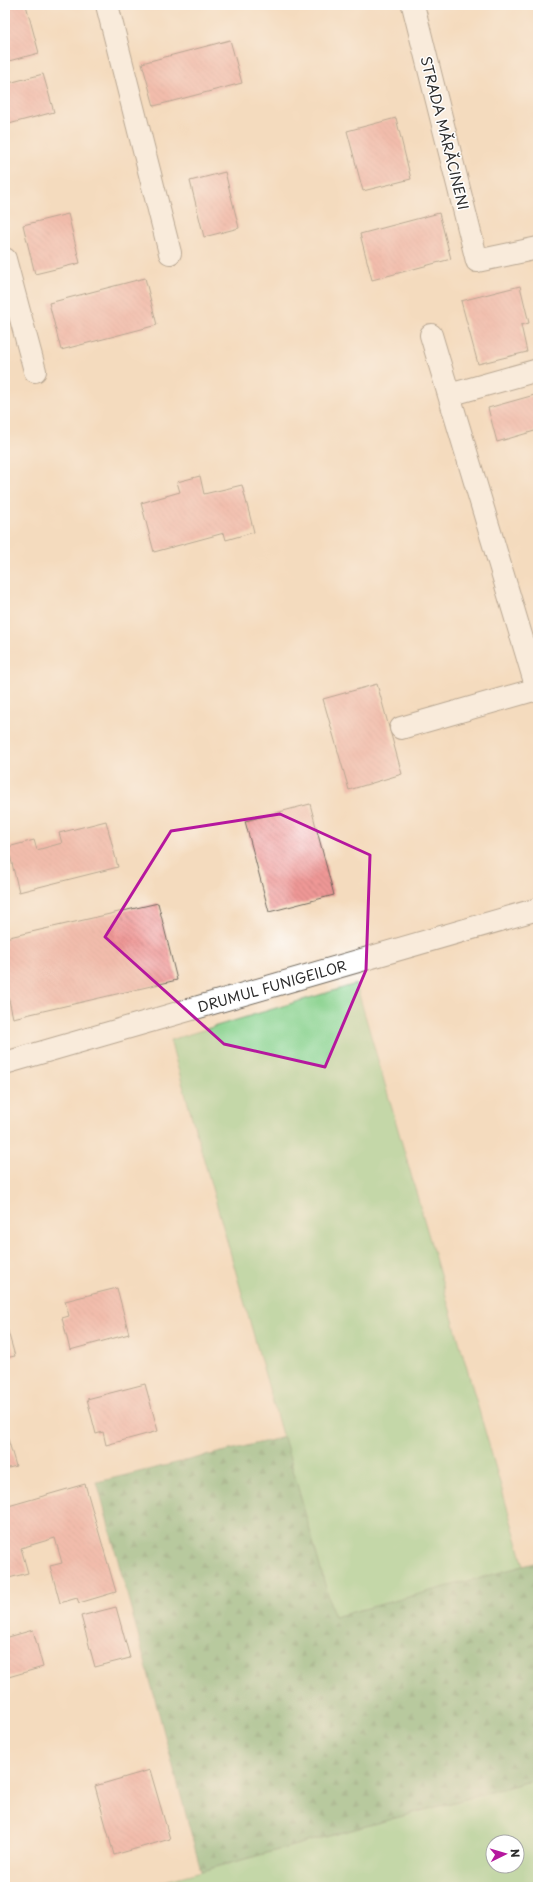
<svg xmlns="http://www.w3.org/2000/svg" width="543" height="1892" font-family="'Playpen Sans',sans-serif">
<defs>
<pattern id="forest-firs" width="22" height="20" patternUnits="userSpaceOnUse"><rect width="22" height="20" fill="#6fb479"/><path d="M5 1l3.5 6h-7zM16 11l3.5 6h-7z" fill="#5b9363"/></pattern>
<pattern id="building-back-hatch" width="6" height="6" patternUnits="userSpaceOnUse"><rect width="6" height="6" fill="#ef9896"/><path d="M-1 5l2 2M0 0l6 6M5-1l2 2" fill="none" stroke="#c27c7b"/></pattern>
</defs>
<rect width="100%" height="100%" fill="#fff"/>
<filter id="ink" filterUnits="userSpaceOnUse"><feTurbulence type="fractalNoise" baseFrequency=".025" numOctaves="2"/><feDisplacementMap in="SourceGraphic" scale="8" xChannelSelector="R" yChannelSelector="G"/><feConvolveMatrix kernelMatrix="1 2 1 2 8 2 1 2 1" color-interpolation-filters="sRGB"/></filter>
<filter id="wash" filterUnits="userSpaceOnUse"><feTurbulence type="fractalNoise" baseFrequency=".012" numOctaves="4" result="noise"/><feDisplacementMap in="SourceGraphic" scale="16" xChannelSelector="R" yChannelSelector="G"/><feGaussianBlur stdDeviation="0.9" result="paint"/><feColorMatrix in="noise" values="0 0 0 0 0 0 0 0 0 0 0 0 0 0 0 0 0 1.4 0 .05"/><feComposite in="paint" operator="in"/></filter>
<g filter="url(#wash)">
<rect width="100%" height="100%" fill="#f4dbbe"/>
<!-- grass -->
<path fill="#8ad28e" stroke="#5a7e5c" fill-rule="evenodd" d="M 356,984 L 524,1566 L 334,1618 L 170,1040 Z
M 538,1779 L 538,1887 L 143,1887 ZM 493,1842 L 517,1842 L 517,1866 L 493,1866 Z"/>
<!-- forest -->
<path fill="url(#forest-firs)" stroke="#4d7052" d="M 284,1437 L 334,1617 L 538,1562 L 538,1779 L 201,1871 L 97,1482 Z"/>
<g id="blocks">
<!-- building -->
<path fill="url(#building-back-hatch)" d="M 5,5 L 26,5 L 39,53 L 5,62 Z
M 230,40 L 242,83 L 154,106 L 142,63 Z
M 43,74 L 54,112 L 5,125 L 5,84 Z
M 396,118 L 411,179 L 363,191 L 347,131 Z
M 225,172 L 239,228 L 204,237 L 190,181 Z
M 439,213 L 451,259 L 372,280 L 360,234 Z
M 68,214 L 80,263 L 35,274 L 23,225 Z
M 145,278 L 157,325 L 61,350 L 49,303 Z
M 520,286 L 529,323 L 521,325 L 527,352 L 478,364 L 461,301 Z
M 538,394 L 538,430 L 497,442 L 488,408 Z
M 200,476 L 204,494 L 242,485 L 254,532 L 226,540 L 224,533 L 154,552 L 141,503 L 180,492 L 177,482 Z
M 377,684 L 402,774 L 349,790 L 323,699 Z
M 310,804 L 334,895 L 269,912 L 245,821 Z
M 106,821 L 118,867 L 19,892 L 8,847 L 34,840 L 37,850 L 62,843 L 59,833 Z
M 158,903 L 177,980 L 13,1018 L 5,982 L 5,938 Z
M 117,1288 L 129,1334 L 70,1350 L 62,1318 L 69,1316 L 65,1301 Z
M 5,1321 L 15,1356 L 5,1358 Z
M 145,1384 L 158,1431 L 106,1445 L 103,1432 L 96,1434 L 87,1399 Z
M 5,1429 L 16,1466 L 5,1469 Z
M 85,1484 L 116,1592 L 79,1603 L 77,1598 L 60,1603 L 50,1566 L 62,1563 L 55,1538 L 21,1548 L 28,1573 L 5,1579 L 5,1507 Z
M 116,1607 L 130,1658 L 95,1667 L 81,1616 Z
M 33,1630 L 43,1667 L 5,1678 L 5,1638 Z
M 150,1770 L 170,1839 L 114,1855 L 95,1786 Z"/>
</g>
</g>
<g filter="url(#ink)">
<use href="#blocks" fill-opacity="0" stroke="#71695e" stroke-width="1"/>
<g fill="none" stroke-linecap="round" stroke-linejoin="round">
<defs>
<path id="street" d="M 107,5 L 170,253
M 413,5 L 477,261 L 538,248
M 5,259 L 35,371
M 431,335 L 538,692
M 449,395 L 538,370
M 401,728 L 537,689
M 5,1063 L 538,909"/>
</defs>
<!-- street casing -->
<use href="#street" stroke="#71695e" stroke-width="24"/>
<!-- street -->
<use href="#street" stroke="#fff" stroke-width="22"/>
</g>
</g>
<!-- marked area -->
<path d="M0 0H543V1892H0ZM 280,814 L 370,855 L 366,970 L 325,1067 L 224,1044 L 105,937 L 171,831 Z" fill="#f4dbbe" fill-opacity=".55" fill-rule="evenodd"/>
<path fill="none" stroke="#b5179e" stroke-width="3" stroke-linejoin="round" d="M 280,814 L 370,855 L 366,970 L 325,1067 L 224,1044 L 105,937 L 171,831 Z"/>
<g text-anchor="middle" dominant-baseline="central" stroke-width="3" stroke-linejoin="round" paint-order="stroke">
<!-- street labels -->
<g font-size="14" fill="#2b2b2b" stroke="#fff">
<text transform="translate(445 133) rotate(76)">STRADA MĂRĂCINENI</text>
<text transform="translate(272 986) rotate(-16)">DRUMUL FUNIGEILOR</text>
</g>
</g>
<!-- margin -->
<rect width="543" height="1892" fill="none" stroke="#fff" stroke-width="20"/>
<!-- north arrow -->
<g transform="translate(505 1854) rotate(85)"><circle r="19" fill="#ffffff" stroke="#aaaaaa"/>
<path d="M0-3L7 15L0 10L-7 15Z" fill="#b5179e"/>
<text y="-6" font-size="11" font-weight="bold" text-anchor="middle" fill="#2b2b2b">N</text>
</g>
</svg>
